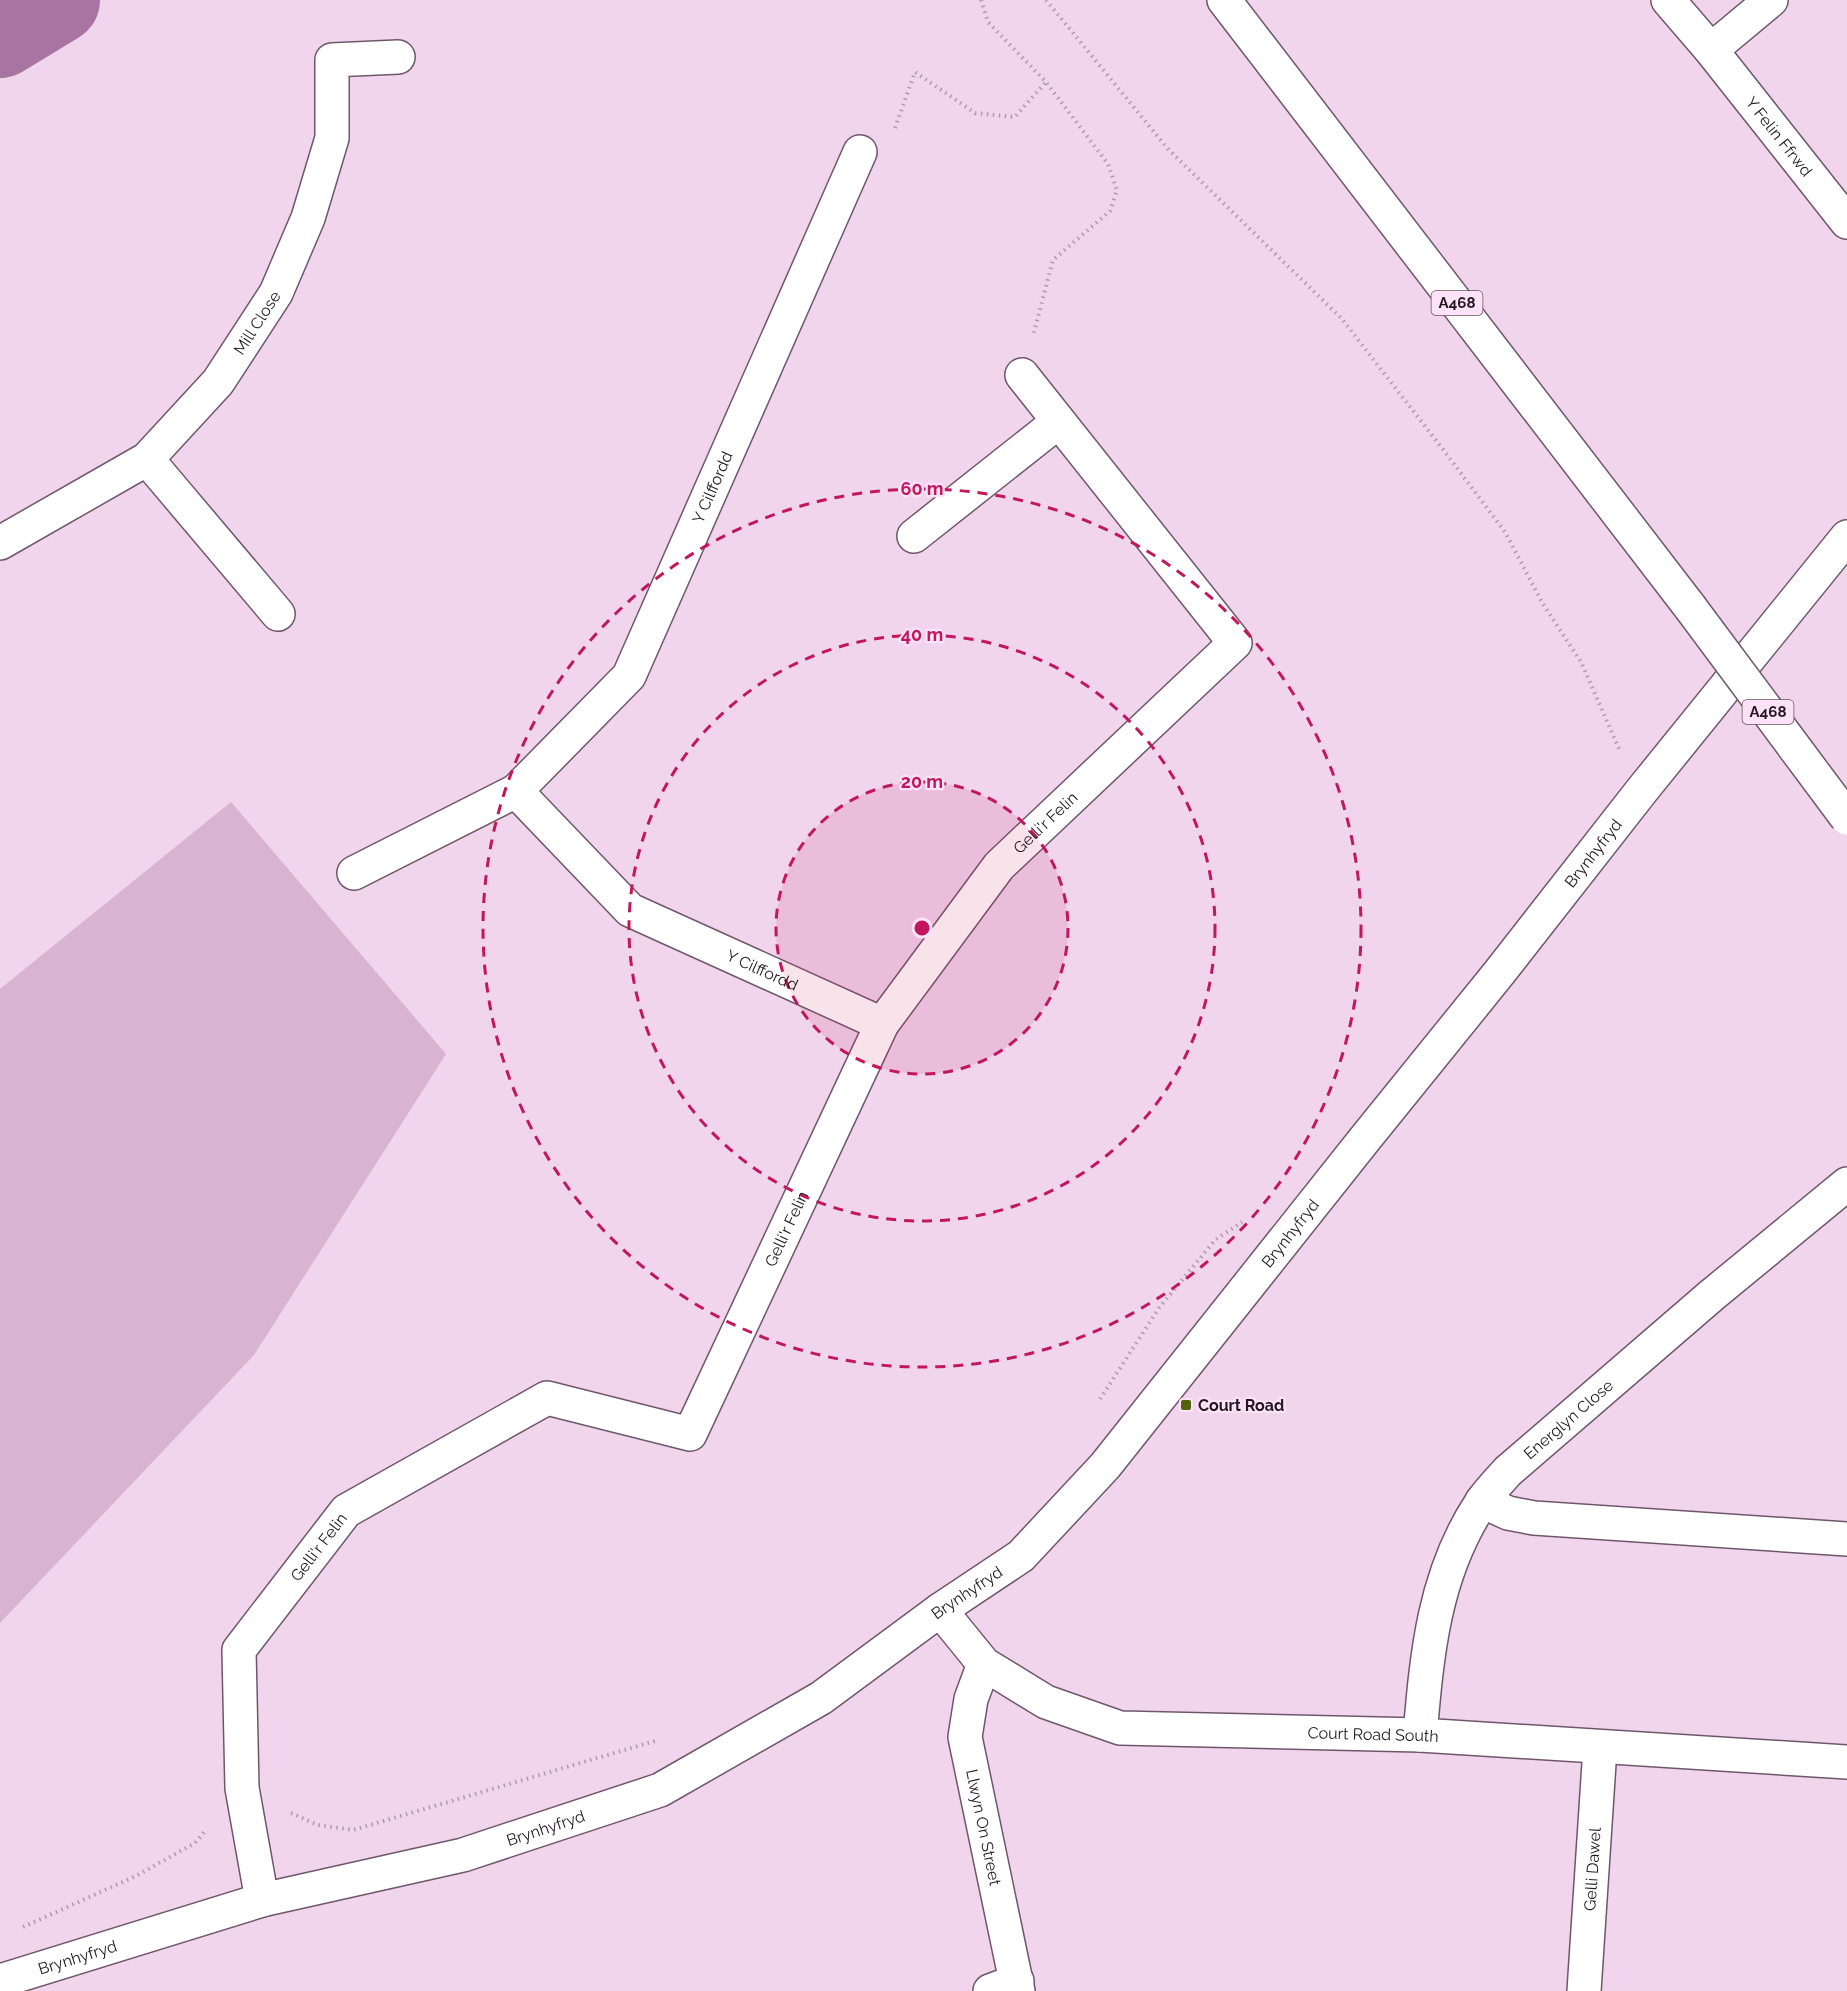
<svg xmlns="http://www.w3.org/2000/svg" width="1847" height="1991" font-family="Raleway,sans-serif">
<rect width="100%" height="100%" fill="#f0d5ec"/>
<!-- green -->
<path fill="#d8b3d2" d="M 231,802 L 446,1054 L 254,1355 L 0,1623 L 0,989 Z"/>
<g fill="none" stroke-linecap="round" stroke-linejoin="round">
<!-- river -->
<path stroke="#a874a1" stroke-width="88" d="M 0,34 L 56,0"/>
<defs>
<g id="minor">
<path id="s1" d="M 1668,0 L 1711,50 L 1847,222"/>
<path d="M 1711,50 L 1771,0"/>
<path d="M 147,459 L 278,614"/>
<path d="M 914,536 L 1058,422"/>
<path id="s2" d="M 0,543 L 147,459 L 218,382 L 276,293 L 308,218 L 332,138 L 332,60 L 398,57"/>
<path id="s3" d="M 516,791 L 630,910 L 882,1024"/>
<path id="s4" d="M 354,873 L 516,791 L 629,676 L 860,152"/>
<path d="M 1482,1501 L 1508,1513 L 1534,1518 L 1847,1539"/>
<path id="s5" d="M 940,1610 L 984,1664 L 1046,1702 L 1120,1728 L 1420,1735 L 1847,1762"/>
<path id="s6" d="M 984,1664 L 971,1699 L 965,1737 L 1018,1991"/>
<path id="s7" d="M 1420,1735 C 1427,1653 1434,1574 1481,1503 C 1489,1491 1499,1481 1508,1471 L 1712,1295 L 1847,1184"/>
<path id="s8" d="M 262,1900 L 242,1788 L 239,1650 L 346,1511 L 547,1398 L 690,1434 L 882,1024 L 999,866 L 1235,643 L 1022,375"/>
<path d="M 990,1991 L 1017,1981"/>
<path id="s9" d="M 1584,1991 L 1600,1748"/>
</g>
<g id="major">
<path d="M 1224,0 L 1690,607"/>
<path id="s10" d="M 0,1981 L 262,1900 L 463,1855 L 660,1790 L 821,1698 L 940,1610 L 1021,1556 L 1105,1466 L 1364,1140 L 1499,973 L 1643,789 L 1847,537"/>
</g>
</defs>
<!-- minor casing -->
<use href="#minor" stroke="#6f576b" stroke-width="36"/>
<!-- major casing -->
<use href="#major" stroke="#6f576b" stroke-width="36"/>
<!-- path -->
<path stroke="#af9aac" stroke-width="4" stroke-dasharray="1.5 4.5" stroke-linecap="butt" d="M 981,0 L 988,22 L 1046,82 L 1108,164 L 1117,190 L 1110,211 L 1053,260 L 1033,336
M 1046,0 L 1168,149 L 1342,319 L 1445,452 L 1505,532 L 1543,604 L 1581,662 L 1619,749
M 895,128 L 915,72 L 975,113 L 1015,117 L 1046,82
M 1100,1399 L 1159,1308 L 1215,1240 L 1242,1222
M 291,1813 L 318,1825 L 353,1830 L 655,1741
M 23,1927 L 136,1876 L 195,1843 L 206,1830"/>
<!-- minor -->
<use href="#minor" stroke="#fff" stroke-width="33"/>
<!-- major -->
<use href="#major" stroke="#fff" stroke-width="33"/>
<defs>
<path id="major-bridge" d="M 1690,607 L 1847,818"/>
</defs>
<!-- major-bridge casing -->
<use href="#major-bridge" stroke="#6f576b" stroke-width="36" stroke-linecap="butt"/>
<!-- major-bridge -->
<use href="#major-bridge" stroke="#fff" stroke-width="33"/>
</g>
<!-- distance rings -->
<circle cx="922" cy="928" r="146" fill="#c2185b" fill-opacity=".12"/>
<g fill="none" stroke="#c2185b" stroke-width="3" stroke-dasharray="10 8">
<circle cx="922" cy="928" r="146"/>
<circle cx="922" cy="928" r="293"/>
<circle cx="922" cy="928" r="439"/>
</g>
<!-- markers -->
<rect fill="#51640d" stroke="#fee2f9" stroke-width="2" x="1180" y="1399" width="12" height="12" rx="3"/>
<g text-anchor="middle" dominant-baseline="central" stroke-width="4.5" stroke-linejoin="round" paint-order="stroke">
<!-- shield labels -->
<g fill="#fee2f9" stroke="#645561" stroke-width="1.5">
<rect x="1431.5" y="291" width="51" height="24" rx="4.5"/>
<rect x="1742.5" y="700" width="51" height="24" rx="4.5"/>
</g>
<g font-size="15" font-weight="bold" fill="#221820">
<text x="1457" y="303">A468</text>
<text x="1768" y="712">A468</text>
</g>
<!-- street labels -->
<g font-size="16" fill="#221820" stroke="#fee2f9">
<text stroke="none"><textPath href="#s1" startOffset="176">Y Felin Ffrwd</textPath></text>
<text stroke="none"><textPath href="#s2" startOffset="345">Mill Close</textPath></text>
<text stroke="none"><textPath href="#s4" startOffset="549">Y Cilffordd</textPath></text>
<text stroke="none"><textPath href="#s8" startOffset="1518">Gelli'r Felin</textPath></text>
<text stroke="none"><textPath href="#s10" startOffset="2025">Brynhyfryd</textPath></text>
<text stroke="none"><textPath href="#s3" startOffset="310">Y Cilffordd</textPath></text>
<text stroke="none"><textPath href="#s8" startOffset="1032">Gelli'r Felin</textPath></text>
<text stroke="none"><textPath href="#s10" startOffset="1539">Brynhyfryd</textPath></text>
<text stroke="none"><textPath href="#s7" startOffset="364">Energlyn Close</textPath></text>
<text stroke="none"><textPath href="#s8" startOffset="382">Gelli'r Felin</textPath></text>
<text stroke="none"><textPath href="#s10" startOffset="1053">Brynhyfryd</textPath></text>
<text stroke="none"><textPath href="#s5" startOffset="474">Court Road South</textPath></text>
<text stroke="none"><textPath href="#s6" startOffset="168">Llwyn On Street</textPath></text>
<text stroke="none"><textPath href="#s10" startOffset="567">Brynhyfryd</textPath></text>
<text stroke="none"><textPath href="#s9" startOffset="122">Gelli Dawel</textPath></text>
<text stroke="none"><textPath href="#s10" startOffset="81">Brynhyfryd</textPath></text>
</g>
<!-- poi labels -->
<g font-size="16" font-weight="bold" fill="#221820" stroke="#fee2f9" text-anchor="start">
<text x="1198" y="1405">Court Road</text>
</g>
</g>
<circle cx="922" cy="928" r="9" fill="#c2185b" stroke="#fee2f9" stroke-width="3"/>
<g font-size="18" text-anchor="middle" font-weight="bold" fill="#c2185b" stroke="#fee2f9" stroke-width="4.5" stroke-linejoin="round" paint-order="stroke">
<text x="922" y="495">60 m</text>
<text x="922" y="641">40 m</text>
<text x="922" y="788">20 m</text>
</g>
</svg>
